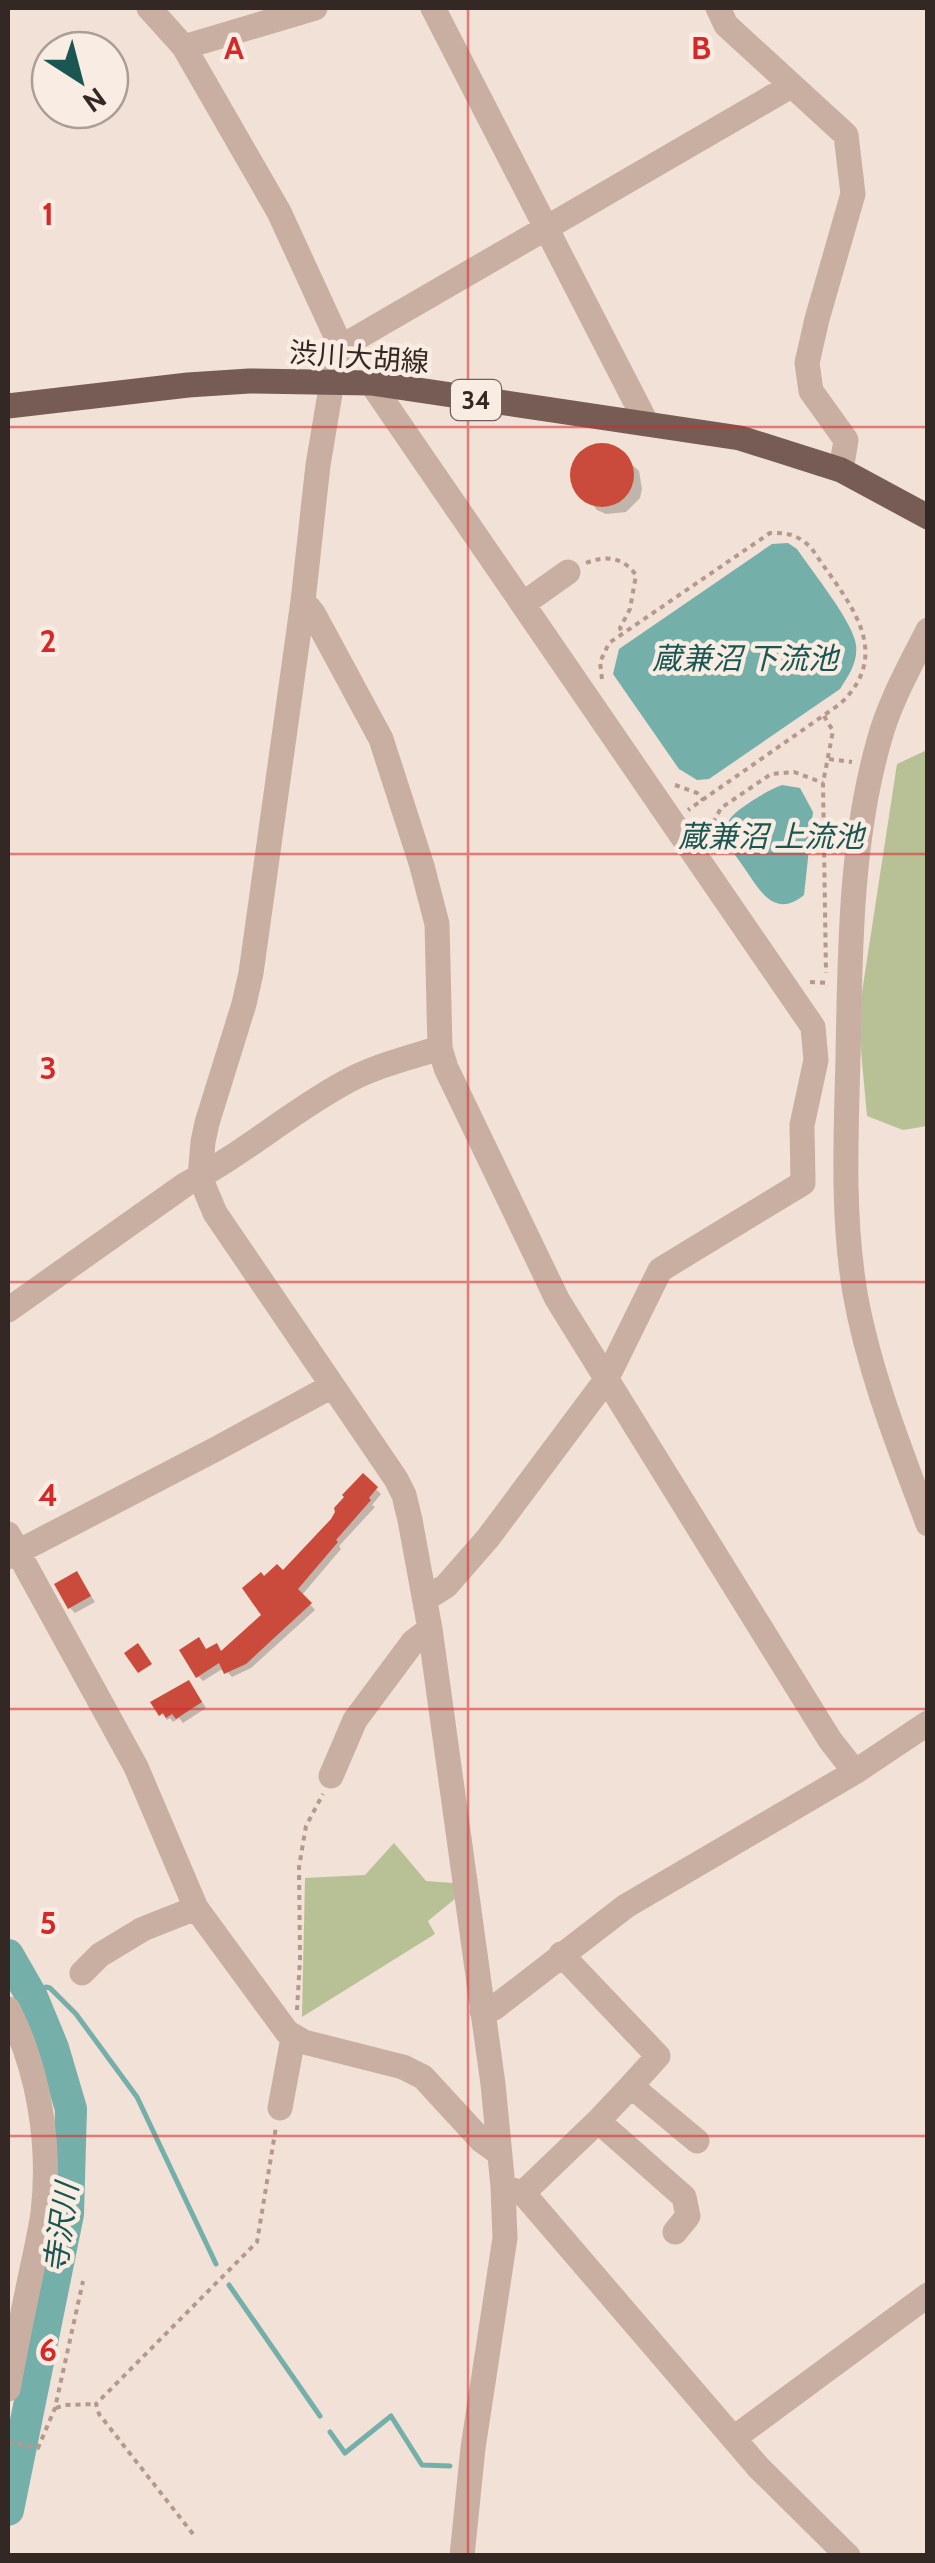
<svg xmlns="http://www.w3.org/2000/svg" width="935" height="2563" font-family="Cabin,'Noto Sans JP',sans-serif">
<rect width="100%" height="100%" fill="#f1e1d6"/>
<!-- green -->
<path fill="#b8c096" d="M 927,750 L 927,1126 L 903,1130 L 867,1116 L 858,1018 L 897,764 Z
M 394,1843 L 426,1881 L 453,1883 L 456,1898 L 428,1921 L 435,1934 L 302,2017 L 305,1878 L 365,1875 Z"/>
<!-- water -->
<path fill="#75afaa" d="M 788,543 L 797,549 C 811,570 854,623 856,645 C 858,662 849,675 840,689 L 709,779 L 697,780 L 679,769 L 613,674 L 619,649 L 772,544 Z
M 782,785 L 800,788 L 813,812 L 804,895 C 775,919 760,891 745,869 C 740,861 731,851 728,842 C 726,837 726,824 730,819 C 736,809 770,789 782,785 Z"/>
<!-- shadow -->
<path fill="#0003" d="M 596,446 L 615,448 L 639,471 L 642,489 L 640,498 L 626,512 L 606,514 L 597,510 L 574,483 L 575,464 L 588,449 Z
M 363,1477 L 381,1494 L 372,1505 L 375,1507 L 339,1546 L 341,1549 L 302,1595 L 315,1610 L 251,1668 L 232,1677 L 224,1668 L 203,1681 L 198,1676 L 207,1652 L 216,1646 L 223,1653 L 265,1615 L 265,1579 L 283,1574 L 333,1520 Z
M 77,1574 L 95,1602 L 75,1613 L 70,1608 Z
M 194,1689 L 206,1708 L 183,1723 L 179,1718 L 173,1722 L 170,1718 L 167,1720 L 154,1703 Z"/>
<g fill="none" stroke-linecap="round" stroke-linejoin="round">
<!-- stream -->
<path stroke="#75afaa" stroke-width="5" d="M 30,1994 L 46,1987 L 50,1988 L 76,2014 L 137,2097 L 216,2264
M 229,2285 L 320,2416
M 330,2432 L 345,2453 L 391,2416 L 422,2465 L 450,2466"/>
<!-- river -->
<path stroke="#75afaa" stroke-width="32" d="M 8,1955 L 32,1997 L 53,2048 L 71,2109 L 68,2214 L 8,2510"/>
</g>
<!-- building -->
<path fill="#ca4b3c" d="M570 475a32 32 0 1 1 64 0a32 32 0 1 1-64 0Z
M 363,1473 L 378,1487 L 369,1498 L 371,1500 L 336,1540 L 338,1542 L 298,1589 L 312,1603 L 246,1664 L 224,1674 L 219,1663 L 196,1678 L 179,1650 L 199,1637 L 206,1649 L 217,1643 L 221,1651 L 261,1615 L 242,1588 L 261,1572 L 264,1576 L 277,1564 L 283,1570 L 331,1519 L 335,1512 L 334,1508 L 344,1497 L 342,1495 Z
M 77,1571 L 91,1596 L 68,1609 L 54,1584 Z
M 138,1643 L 152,1664 L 138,1673 L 124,1653 Z
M 189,1680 L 202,1702 L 176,1719 L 172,1714 L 166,1718 L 163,1713 L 159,1716 L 150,1702 Z"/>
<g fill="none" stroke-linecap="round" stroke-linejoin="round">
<!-- path -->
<path stroke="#b5998d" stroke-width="4" stroke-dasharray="5 5" stroke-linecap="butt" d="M 586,563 C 606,555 623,557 636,575 L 630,609 L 620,628 L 623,634
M 602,679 L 600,662 L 609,643 L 770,533 C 788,532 800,536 812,549 C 845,599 897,650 840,704 L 688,810
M 824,716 L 833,731 L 823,783 L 826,973
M 829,759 L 852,762
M 675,785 L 697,793 L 703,800
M 714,843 L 714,821 L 721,808 L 771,774 L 794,772 L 823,783
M 810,982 L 830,983
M 297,2010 L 300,1959 L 299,1867 L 306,1826 L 323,1794
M 56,2408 L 65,2405 L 96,2404
M 8,2442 L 38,2448 L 55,2408 L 83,2281
M 193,2534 L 99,2414 L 96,2404 L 257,2242 L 276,2127"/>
<!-- minor -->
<path stroke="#c9afa2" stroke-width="25" d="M 149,8 L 184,47 L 279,212 L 341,347 L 332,382 L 318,465 L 303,601 L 251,973 L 244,1004 L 207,1123 L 203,1142 L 200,1177 L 215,1213 L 396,1479 L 404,1495 L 410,1520 L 430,1629 L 493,2084 L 503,2187 L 505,2238 L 473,2448 L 462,2556
M 433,8 L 646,422
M 718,8 L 726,25 L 846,135 L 853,194 L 817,319 L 807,363 L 811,391 L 846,440 L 841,470
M 184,47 L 315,8
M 341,347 L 791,86
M 371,383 L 813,1027 L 816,1060 L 802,1125 L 803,1183 L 660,1270 L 606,1380 L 488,1538 L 446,1586 L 425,1599
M 303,601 L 313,613 L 381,739 L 422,866 L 437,924 L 440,1048 L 446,1068 L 557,1299 L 830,1740 L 855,1772
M 523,604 L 568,572
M 928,630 C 910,666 889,703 879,741 C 850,843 850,953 848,1058 C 846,1137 842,1215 855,1293 C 869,1372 900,1449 928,1524
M 8,1310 L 186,1184 C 242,1155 289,1113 344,1083 C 374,1066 408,1058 440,1048
M 8,1534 L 136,1767 L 196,1908 L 287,2032 L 304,2042 L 403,2067 L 423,2077 L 481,2140 L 499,2153
M 8,1557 L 216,1449 L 332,1386
M 331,1776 L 355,1720 L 413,1642 L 430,1629
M 561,1954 L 658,2056 L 631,2086
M 82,1973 L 100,1955 L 143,1929 L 196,1908
M 8,2009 C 39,2070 51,2144 43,2213 C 40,2234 35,2254 31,2274 C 23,2312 15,2351 8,2389
M 482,2011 L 494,2008 L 626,1906 L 855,1772 L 928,1723
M 280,2108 L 293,2038
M 598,2121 L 631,2086 L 697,2141
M 503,2187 L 523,2193 L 759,2468 L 848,2556
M 523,2193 L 598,2121 L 684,2197 L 688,2216 L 675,2232
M 734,2438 L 928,2295"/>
<!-- major -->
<path stroke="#765c55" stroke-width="25" d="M 8,406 L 188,385 L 249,381 L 371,383 L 740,438 L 841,470 L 928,517"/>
</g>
<!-- grid -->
<path fill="none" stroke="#d62828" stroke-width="2.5" stroke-opacity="0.55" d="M 468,8 L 468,2556M 8,427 L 928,427M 8,854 L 928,854M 8,1282 L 928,1282M 8,1709 L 928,1709M 8,2136 L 928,2136"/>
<g text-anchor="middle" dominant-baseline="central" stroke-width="9" stroke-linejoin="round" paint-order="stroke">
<!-- shield labels -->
<rect fill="#f9ece2" stroke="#6f635e" stroke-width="2.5" x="451" y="380" width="50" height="40" rx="8"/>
<g font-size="25" font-weight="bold" fill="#342825">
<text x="476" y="400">34</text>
</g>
<!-- street labels -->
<g font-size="28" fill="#342825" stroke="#f9ece2">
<text transform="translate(359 357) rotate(4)">渋川大胡線</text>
</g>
<!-- water labels -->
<g font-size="30" font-style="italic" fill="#1a5652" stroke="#f9ece2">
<text x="745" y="658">蔵兼沼 下流池</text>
<text x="771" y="836">蔵兼沼 上流池</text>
<text transform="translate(61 2228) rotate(-82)">寺沢川</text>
</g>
</g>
<g font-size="32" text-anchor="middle" font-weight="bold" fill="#d62828" stroke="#f9ece2" stroke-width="9" stroke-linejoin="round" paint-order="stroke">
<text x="234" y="59">A</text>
<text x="701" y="59">B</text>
<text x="48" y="225">1</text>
<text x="48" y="652">2</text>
<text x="48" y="1079">3</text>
<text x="48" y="1506">4</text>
<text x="48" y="1934">5</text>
<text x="48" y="2361">6</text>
</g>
<!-- border -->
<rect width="935" height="2563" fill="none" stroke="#342825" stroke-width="20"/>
<!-- north arrow -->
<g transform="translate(80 80) rotate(144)"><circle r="48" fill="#f9ece2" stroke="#aa9e96" stroke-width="2.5"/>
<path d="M0-8L18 38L0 25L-18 38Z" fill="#1a5652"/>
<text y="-15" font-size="28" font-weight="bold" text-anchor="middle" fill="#342825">N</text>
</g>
</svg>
